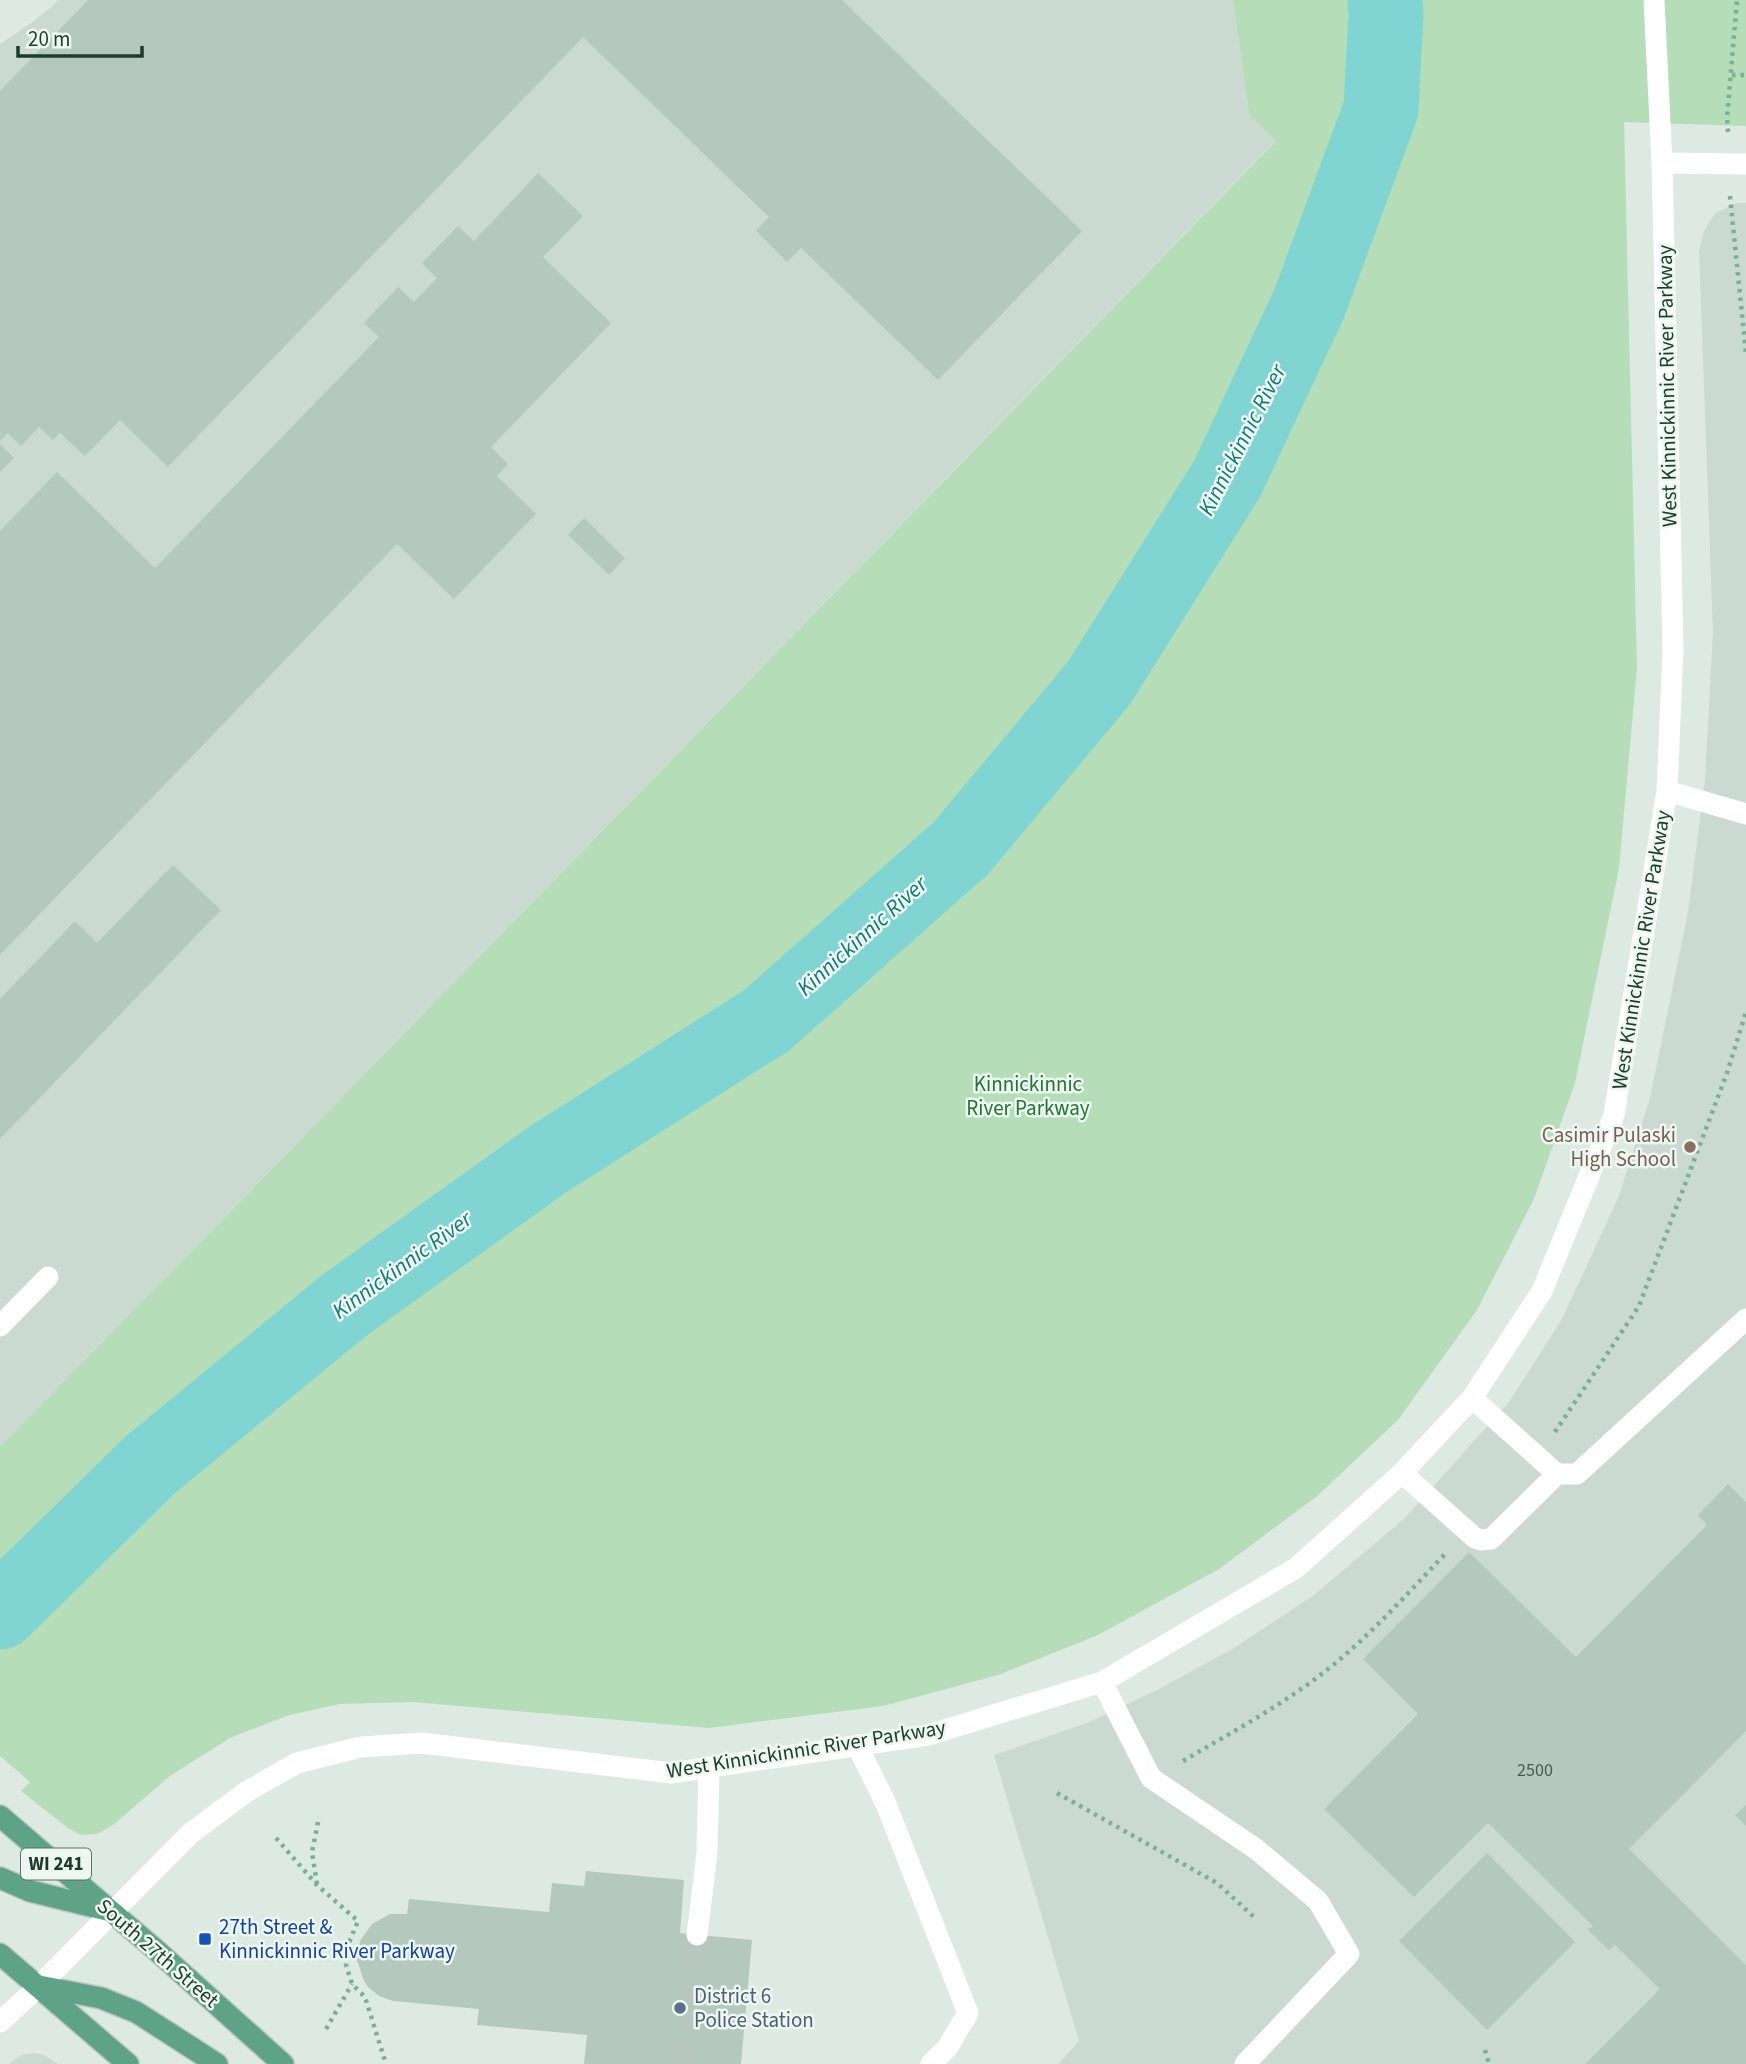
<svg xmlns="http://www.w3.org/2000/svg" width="1746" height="2064" font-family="'Source Sans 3',sans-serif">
<rect width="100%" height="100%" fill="#ddeae2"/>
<!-- built -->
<path fill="#cbdad1" d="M 59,0 L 1233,0 L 1249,114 L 1276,140 L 0,1447 L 0,44 L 34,21 Z
M 1737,203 L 1746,203 L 1746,2064 L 1058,2064 L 1079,2041 L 994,1755 L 1087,1723 L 1155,1691 L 1234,1648 L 1314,1595 L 1405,1518 L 1509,1402 L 1562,1319 L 1619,1196 L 1650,1098 L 1688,912 L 1705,780 L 1713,632 L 1699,251 L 1704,231 L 1715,213 Z
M 33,2053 L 44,2055 L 58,2064 L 9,2064 L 21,2055 Z"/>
<!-- green -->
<path fill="#b4ddb8" d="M 1233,0 L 1746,0 L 1746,126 L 1624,122 L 1637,668 L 1619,868 L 1575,1083 L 1534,1199 L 1477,1310 L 1398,1420 L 1316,1497 L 1219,1569 L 1098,1635 L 998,1675 L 883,1706 L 709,1728 L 413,1702 L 340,1704 L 289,1715 L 230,1738 L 170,1776 L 113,1825 L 97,1834 L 81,1835 L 68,1828 L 21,1791 L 30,1782 L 0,1756 L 0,1447 L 1276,141 L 1249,114 Z"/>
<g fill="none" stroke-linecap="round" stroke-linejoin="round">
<!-- river -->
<path stroke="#80d4d2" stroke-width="75" d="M 0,1612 L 150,1465 L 346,1304 L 547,1160 L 767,1020 L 961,848 L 1099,683 L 1227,479 L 1309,304 L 1381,109 L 1386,14 L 1385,0"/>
</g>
<!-- building -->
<path fill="#b5c8bd" d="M 88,0 L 842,0 L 1082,231 L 938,380 L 801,248 L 787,262 L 756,231 L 769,217 L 583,37 L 168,467 L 120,420 L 85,456 L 60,433 L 53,440 L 39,427 L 21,446 L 8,433 L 0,441 L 0,91 Z
M 538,173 L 583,216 L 543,257 L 611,323 L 491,447 L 508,464 L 497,476 L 536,514 L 454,599 L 397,544 L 0,955 L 0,531 L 57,472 L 155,568 L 379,337 L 364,323 L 398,287 L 414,302 L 437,278 L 422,263 L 458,226 L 474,241 Z
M 0,444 L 14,458 L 0,472 Z
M 584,518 L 625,558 L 609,575 L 568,535 Z
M 173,865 L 221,910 L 0,1139 L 0,999 L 75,921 L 97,943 Z
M 1728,1484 L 1746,1502 L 1746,1731 L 1629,1849 L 1746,1965 L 1746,2064 L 1585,2064 L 1660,1989 L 1615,1945 L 1609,1950 L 1588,1930 L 1593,1926 L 1488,1823 L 1414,1897 L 1324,1809 L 1418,1714 L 1363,1659 L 1469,1552 L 1576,1657 L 1707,1525 L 1698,1515 Z
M 1746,1805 L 1746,1826 L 1735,1815 Z
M 1487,1853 L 1575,1942 L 1487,2030 L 1399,1941 Z
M 586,1871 L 684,1880 L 680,1933 L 752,1940 L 741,2064 L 584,2064 L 587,2035 L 477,2025 L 479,2009 L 393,2001 L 379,1996 L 368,1987 L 364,1981 L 357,1960 L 360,1941 L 372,1924 L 390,1914 L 407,1914 L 409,1899 L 549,1912 L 552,1883 L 584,1886 Z"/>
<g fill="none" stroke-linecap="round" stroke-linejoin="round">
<!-- minor-tunnel -->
<path stroke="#b7c7be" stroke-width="21" stroke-dasharray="21 10" stroke-linecap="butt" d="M 681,2064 L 697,1935"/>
<defs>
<path id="major" d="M 0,1816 L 156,1950 L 283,2064
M 0,1878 L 30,1891 L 107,1910
M 0,1954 L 128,2064
M 39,1986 L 101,1998 L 136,2012 L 217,2064"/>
</defs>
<!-- major casing -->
<use href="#major" stroke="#bcc4c0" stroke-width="24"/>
<!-- path -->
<path stroke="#7bb096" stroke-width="4.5" stroke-dasharray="3.5 5" stroke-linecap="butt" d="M 1732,75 L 1746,75
M 1728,132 L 1727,118 L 1737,0
M 1730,196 L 1746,354
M 1555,1432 L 1639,1306 L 1727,1073 L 1746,1012
M 1183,1761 C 1232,1732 1283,1705 1328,1669 C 1371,1635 1408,1593 1446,1553
M 1057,1793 L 1217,1883 L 1254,1917
M 276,1838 L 317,1885 L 358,1921 L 348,1945 L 346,1965 L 352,1984 L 365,1997 L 386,2064
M 317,1884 L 312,1852 L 319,1817
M 326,2029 L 352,1984
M 1485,2050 L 1489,2064"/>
<!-- minor -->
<path stroke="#fff" stroke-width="21" d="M 1662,163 L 1746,164
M 1667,791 L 1746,814
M 0,1326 L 48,1277
M 1472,1398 L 1557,1474 L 1577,1474 L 1746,1319
M 1402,1473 L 1475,1538 L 1481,1540 L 1491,1539 L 1557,1474
M 1102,1682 L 1151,1778 L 1256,1849 L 1318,1901 L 1349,1954 L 1245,2064
M 857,1745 L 886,1804 L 968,2013 L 947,2048 L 931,2064
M 697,1935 L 707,1853 L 709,1768
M 0,2022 L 39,1986 L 191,1833 L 246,1792 L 297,1763 L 361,1747 L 422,1743 L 671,1773 L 928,1735 L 1102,1682 L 1296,1568 L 1402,1473 L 1472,1398 L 1542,1291 L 1614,1115 L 1667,791 L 1673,650 L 1662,163 L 1654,0"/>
<!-- major -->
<use href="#major" stroke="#5ea385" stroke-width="21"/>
</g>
<!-- markers -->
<circle fill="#8d6e63" stroke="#edf7f1" stroke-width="2.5" cx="1690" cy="1147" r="7"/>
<rect fill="#1a4fb4" stroke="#edf7f1" stroke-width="2.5" x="198" y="1932" width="14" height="14" rx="3.5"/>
<circle fill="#5c6f8a" stroke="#edf7f1" stroke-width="2.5" cx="680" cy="2008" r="7"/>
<g text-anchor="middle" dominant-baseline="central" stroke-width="5" stroke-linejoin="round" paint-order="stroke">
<!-- number labels -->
<g font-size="18" fill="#445e52">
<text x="1535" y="1770">2500</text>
</g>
<!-- shield labels -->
<rect fill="#edf7f1" stroke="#5c7368" stroke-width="2" x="21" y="1848.5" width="70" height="31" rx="5"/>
<g font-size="19" font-weight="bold" fill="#1e3a2e">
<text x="56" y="1864">WI 241</text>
</g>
<!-- street labels -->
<g font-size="21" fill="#1e3a2e" stroke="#edf7f1">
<text transform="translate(1667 386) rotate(-91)">West Kinnickinnic River Parkway</text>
<text transform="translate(1641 950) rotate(-81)">West Kinnickinnic River Parkway</text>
<text transform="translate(806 1749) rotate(-9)">West Kinnickinnic River Parkway</text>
<text transform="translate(158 1953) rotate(41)">South 27th Street</text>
</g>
<!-- park labels -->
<g font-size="21" fill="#267337" stroke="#edf7f1">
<text x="1028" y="1084">Kinnickinnic<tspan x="1028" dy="24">River Parkway</tspan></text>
</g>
<!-- education labels -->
<g font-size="21" fill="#785e54" stroke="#edf7f1" text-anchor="end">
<text x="1676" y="1135">Casimir Pulaski<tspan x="1676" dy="24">High School</tspan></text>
</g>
<!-- transit labels -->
<g font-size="21" fill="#164399" stroke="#edf7f1" text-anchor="start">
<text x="219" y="1927">27th Street &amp;<tspan x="219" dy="24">Kinnickinnic River Parkway</tspan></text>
</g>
<!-- service labels -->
<g font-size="21" fill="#4e5e75" stroke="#edf7f1" text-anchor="start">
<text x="694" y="1996">District 6<tspan x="694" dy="24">Police Station</tspan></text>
</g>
<!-- water labels -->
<g font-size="23" font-style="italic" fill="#157979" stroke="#edf7f1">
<text transform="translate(1242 440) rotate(-63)">Kinnickinnic River</text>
<text transform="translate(862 936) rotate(-42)">Kinnickinnic River</text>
<text transform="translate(402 1265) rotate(-36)">Kinnickinnic River</text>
</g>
</g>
<!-- scale -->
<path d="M18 46v10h124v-10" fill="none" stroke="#1e3a2e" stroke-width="3.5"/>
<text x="28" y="46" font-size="21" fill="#1e3a2e" stroke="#edf7f1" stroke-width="5" paint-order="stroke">20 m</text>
</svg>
